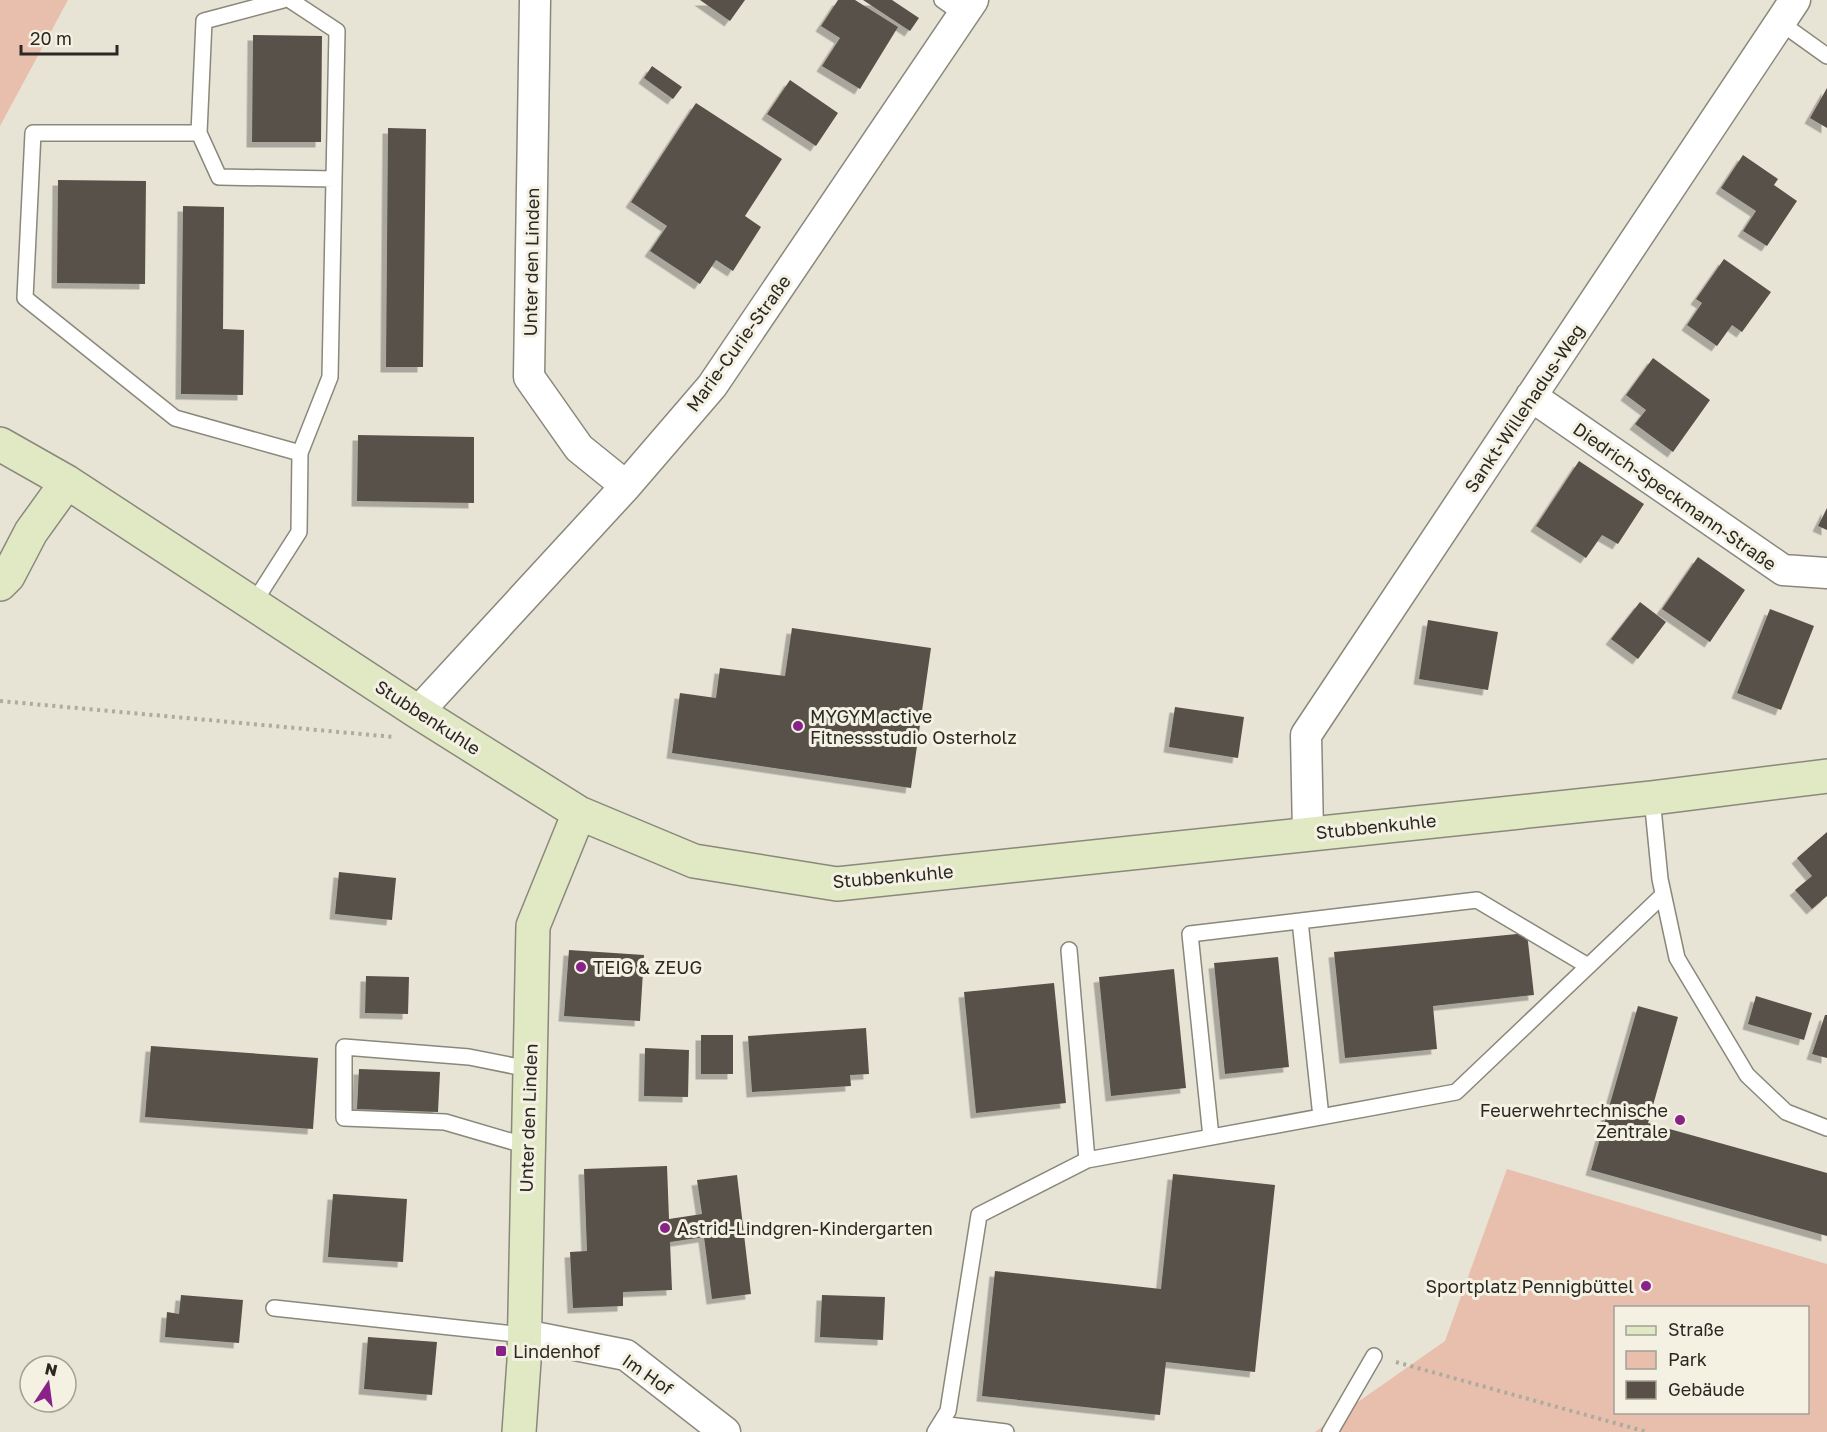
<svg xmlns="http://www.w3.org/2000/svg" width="1827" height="1432" font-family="'Golos Text',sans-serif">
<defs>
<filter id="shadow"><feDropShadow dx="-5.5" dy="5.5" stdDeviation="0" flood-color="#0004"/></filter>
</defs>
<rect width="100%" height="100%" fill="#e7e4d6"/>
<!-- green -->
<path fill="#e8beac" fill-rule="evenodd" d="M 0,0 L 68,0 L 0,126 Z
M 1507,1169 L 1827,1264 L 1827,1432 L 1315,1432 L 1445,1341 ZM 1616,1308 L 1808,1308 L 1808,1412 L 1616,1412 Z"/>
<!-- building -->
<path fill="#595148" filter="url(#shadow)" d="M 700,0 L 745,0 L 730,21 Z
M 838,0 L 855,0 L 898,27 L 860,89 L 822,66 L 840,38 L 821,26 Z
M 863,0 L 892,0 L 919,18 L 910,31 Z
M 253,35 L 322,36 L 321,142 L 252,142 Z
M 652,66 L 682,87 L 673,99 L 644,78 Z
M 790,80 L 838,113 L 816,146 L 767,114 Z
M 1827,88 L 1827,128 L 1810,118 Z
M 696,103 L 782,159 L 745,216 L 761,227 L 733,271 L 716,260 L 700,284 L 650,251 L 667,226 L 631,202 Z
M 388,128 L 426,129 L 423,367 L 386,367 Z
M 1743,155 L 1778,179 L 1774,185 L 1797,201 L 1767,246 L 1743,231 L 1756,211 L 1721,188 Z
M 58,180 L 146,181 L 145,284 L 57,283 Z
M 183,206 L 224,207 L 223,329 L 244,330 L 243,395 L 181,394 Z
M 1724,259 L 1771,292 L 1742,332 L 1732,325 L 1717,346 L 1687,325 L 1702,303 L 1696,299 Z
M 1653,358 L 1710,400 L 1673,452 L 1635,424 L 1646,410 L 1626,395 Z
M 358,435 L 474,437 L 474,503 L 357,501 Z
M 1579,461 L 1644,504 L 1618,544 L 1602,535 L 1586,558 L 1536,526 Z
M 1827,508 L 1827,530 L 1818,526 Z
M 1698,557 L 1745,590 L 1710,642 L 1662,609 Z
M 1640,602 L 1666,622 L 1638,659 L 1611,639 Z
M 1770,609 L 1814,626 L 1781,710 L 1737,693 Z
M 1428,620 L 1498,632 L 1488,690 L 1419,679 Z
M 792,628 L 931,648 L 911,788 L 672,753 L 680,693 L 716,698 L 720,668 L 785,676 Z
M 1175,707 L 1244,717 L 1238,758 L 1169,747 Z
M 1827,832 L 1827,896 L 1812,909 L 1795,890 L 1812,876 L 1797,858 Z
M 339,872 L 396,878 L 392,920 L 335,914 Z
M 1527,933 L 1534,995 L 1433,1006 L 1437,1049 L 1345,1058 L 1334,952 Z
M 569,950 L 644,955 L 640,1021 L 564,1016 Z
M 1278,957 L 1289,1067 L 1225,1074 L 1214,963 Z
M 1174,969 L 1186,1088 L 1111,1096 L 1099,977 Z
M 366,976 L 409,977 L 408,1014 L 365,1013 Z
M 1054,983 L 1066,1103 L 976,1113 L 964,992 Z
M 1756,996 L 1812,1013 L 1804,1040 L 1748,1024 Z
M 1638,1006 L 1678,1017 L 1648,1123 L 1827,1173 L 1827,1236 L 1591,1170 Z
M 1825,1015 L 1827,1015 L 1827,1058 L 1812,1054 Z
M 866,1028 L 869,1074 L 850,1075 L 851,1086 L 752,1092 L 748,1036 Z
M 701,1035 L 733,1035 L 733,1074 L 701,1074 Z
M 151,1046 L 318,1058 L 313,1129 L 145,1117 Z
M 645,1048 L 689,1050 L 688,1097 L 644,1096 Z
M 359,1069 L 440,1072 L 438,1112 L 357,1109 Z
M 667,1166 L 669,1219 L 702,1214 L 697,1180 L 737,1175 L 751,1294 L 712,1299 L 704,1237 L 670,1242 L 672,1290 L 623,1292 L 623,1306 L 573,1308 L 570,1252 L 587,1251 L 584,1169 Z
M 1173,1174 L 1275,1185 L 1255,1372 L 1166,1362 L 1160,1415 L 982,1396 L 995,1271 L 1161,1289 Z
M 333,1194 L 407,1199 L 403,1262 L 328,1257 Z
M 181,1295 L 243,1300 L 239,1343 L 165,1337 L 167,1312 L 179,1314 Z
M 822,1295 L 885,1297 L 883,1340 L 820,1337 Z
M 368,1337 L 437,1342 L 432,1395 L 364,1389 Z"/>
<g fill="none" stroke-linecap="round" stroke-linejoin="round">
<defs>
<path id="lane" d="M 283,0 L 204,21 L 199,133 L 33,133 L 25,298 L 175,418 L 300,453
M 942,0 L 963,15
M 1781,23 L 1827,56
M 199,133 L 219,177 L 334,179
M 253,604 L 299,532 L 300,453 L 330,377 L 337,31 L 290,0
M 1652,798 L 1660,879 L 1677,958 L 1747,1075 L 1786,1112 L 1827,1128
M 1300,921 L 1321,1117
M 1069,950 L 1087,1160
M 1211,1137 L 1190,934 L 1477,900 L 1588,966
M 527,1146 L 445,1122 L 344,1118 L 344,1047 L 469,1057 L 529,1069
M 274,1308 L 524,1335
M 940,1424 L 1006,1432
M 935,1432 L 948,1411 L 979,1215 L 1087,1160 L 1456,1092 L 1663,895
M 1330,1432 L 1374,1356"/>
<path id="street" d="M 535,0 L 529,377 L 579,448 L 626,486
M 1531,396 L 1783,570 L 1827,573
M 418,712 L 626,486 L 712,386 L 973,0
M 1308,833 L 1306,735 L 1795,0
M 524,1335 L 626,1355 L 725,1432"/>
<path id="secondary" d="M 0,444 L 67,482 L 418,712 L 579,813 L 694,861 L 837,884 L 1652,798 L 1827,776
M 0,584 L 8,576 L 31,532 L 67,482
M 519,1432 L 524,1361 L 533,926 L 579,813"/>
</defs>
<!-- lane casing -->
<use href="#lane" stroke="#8a887b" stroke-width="18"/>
<!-- street casing -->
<use href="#street" stroke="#8a887b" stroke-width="33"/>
<!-- secondary casing -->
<use href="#secondary" stroke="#8a887b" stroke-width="36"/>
<!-- path -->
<path stroke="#adaba0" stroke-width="4" stroke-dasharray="3 4.5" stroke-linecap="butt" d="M 0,701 L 394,737
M 1396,1362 L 1647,1432"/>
<!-- lane -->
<use href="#lane" stroke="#fff" stroke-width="15"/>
<!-- street -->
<use href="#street" stroke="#fff" stroke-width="30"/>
<!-- secondary -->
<use href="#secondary" stroke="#e0e9c4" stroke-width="33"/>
</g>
<!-- markers -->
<g fill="#882289" stroke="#f4f1e3" stroke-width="2">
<circle cx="798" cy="726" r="6"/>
<circle cx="581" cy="967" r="6"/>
<circle cx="1680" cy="1120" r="6"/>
<circle cx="665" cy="1228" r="6"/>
<circle cx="1646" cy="1286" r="6"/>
<rect x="495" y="1345" width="12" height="12" rx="3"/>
</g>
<g text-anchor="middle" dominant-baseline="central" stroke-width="6" stroke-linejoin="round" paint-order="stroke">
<!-- street labels -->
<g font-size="18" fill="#292823" stroke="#f4f1e3">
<text transform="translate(531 262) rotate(-89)">Unter den Linden</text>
<text transform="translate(738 343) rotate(-54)">Marie-Curie-Straße</text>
<text transform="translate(1524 408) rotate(-56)">Sankt-Willehadus-Weg</text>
<text transform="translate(1675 496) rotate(35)">Diedrich-Speckmann-Straße</text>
<text transform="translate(428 717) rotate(33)">Stubbenkuhle</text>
<text transform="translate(1376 826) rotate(-6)">Stubbenkuhle</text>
<text transform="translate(893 876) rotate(-5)">Stubbenkuhle</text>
<text transform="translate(528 1118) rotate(-88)">Unter den Linden</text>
<text transform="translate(648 1374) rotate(35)">Im Hof</text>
</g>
<!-- poi labels -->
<g font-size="18" fill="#292823" stroke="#f4f1e3" text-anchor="start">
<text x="810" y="716">MYGYM active<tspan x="810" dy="21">Fitnessstudio Osterholz</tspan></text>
<text x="593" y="967">TEIG &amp; ZEUG</text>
<text x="1668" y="1110" text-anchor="end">Feuerwehrtechnische<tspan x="1668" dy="21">Zentrale</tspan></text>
<text x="677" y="1228">Astrid-Lindgren-Kindergarten</text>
<text x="1634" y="1286" text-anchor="end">Sportplatz Pennigbüttel</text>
<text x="513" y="1351">Lindenhof</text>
</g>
</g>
<!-- legend -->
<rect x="1614" y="1306" width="195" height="108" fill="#f4f1e3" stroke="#a3a196" stroke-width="1.5"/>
<rect x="1626" y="1326" width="30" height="9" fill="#e0e9c4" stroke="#a3a196" stroke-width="1.5"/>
<text x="1668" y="1336" font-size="18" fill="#292823">Straße</text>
<rect x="1626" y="1351" width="30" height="18" fill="#e8beac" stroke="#a3a196" stroke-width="1.5"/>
<text x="1668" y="1366" font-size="18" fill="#292823">Park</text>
<rect x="1626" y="1381" width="30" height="18" fill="#595148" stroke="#a3a196" stroke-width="1.5"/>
<text x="1668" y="1396" font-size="18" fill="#292823">Gebäude</text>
<!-- north arrow -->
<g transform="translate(48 1384) rotate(13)"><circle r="28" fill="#f4f1e3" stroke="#a3a196" stroke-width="1.5"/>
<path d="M0-4.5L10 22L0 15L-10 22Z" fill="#882289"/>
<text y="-9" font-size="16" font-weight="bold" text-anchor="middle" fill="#292823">N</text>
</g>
<!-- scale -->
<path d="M21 45v9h96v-9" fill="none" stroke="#292823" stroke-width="3"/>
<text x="30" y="45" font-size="18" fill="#292823" stroke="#f4f1e3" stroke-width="4.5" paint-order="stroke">20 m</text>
</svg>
